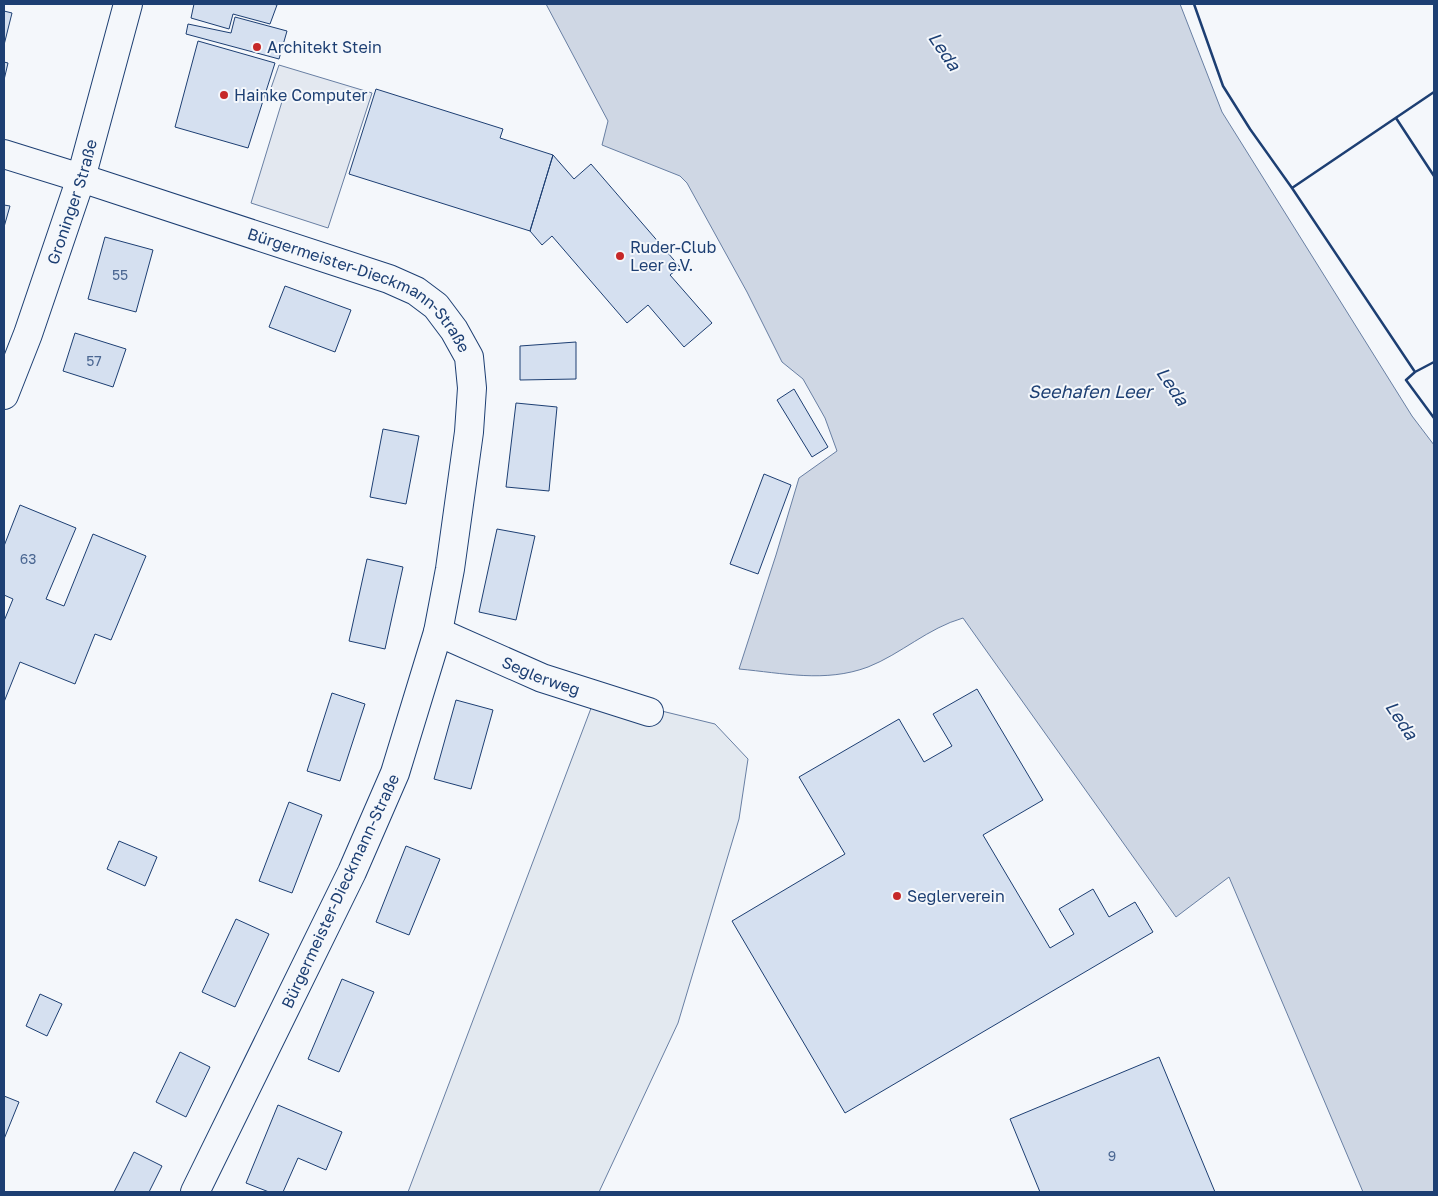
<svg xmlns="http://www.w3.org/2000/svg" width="1438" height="1196" font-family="'Golos Text',sans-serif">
<rect width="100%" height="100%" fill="#f4f7fb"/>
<!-- green -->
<path fill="#e3e9f0" stroke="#687fa3" d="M 596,695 L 715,724 L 748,759 L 739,819 L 678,1023 L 599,1192 L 408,1192 Z"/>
<!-- parking -->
<path fill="#e3e8f0" stroke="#687fa3" d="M 279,65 L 372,93 L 328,228 L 251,203 L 284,95 L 270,91 Z"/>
<!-- water -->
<path fill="#cfd7e4" stroke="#687fa3" d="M 546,4 L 1180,4 L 1222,112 L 1412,416 L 1434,445 L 1434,1192 L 1363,1192 L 1229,877 L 1176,917 L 963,618 C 928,628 901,654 868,667 C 825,683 783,673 739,669 L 776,555 L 799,478 L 837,451 L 825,418 L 803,379 L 782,362 L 747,292 L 687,183 L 680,176 L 602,145 L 608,121 Z"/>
<!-- building -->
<path fill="#d5e0f0" stroke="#1d3f73" d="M 194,4 L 273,4 L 277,5 L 270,24 L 233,14 L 229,29 L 191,18 Z
M 4,11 L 12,13 L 4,45 Z
M 235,17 L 287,31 L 279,59 L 186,34 L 188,24 L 231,33 Z
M 198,41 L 275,63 L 248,148 L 175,127 Z
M 4,62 L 8,63 L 4,80 Z
M 376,89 L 503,129 L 500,138 L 553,155 L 530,231 L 349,174 Z
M 553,155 L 574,179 L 591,164 L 680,267 L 670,275 L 712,323 L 684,347 L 648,305 L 627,323 L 552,236 L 542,245 L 530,231 Z
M 4,205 L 10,206 L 4,227 Z
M 105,237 L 153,250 L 136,312 L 88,299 Z
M 285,286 L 351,310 L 335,352 L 269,327 Z
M 75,333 L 126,349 L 113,387 L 63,371 Z
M 576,342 L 576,379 L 520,380 L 520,346 Z
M 794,389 L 828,447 L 812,457 L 777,400 Z
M 516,403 L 557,407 L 549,491 L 506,487 Z
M 383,429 L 419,436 L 406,504 L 370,497 Z
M 764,474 L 791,485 L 758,574 L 730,564 Z
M 20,505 L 76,528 L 46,599 L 64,606 L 93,534 L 146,556 L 111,640 L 95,634 L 75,684 L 20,662 L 4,702 L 4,621 L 13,599 L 4,595 L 4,546 Z
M 497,529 L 535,536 L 516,620 L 479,612 Z
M 367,559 L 403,567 L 385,649 L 349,641 Z
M 977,689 L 1043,800 L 983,835 L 1050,948 L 1074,934 L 1059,909 L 1093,889 L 1109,917 L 1135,902 L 1153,932 L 845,1113 L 732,921 L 845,854 L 799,777 L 899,719 L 924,762 L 952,746 L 933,714 Z
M 332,693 L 365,704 L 340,781 L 307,771 Z
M 456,700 L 493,710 L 471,789 L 434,779 Z
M 289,802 L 322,815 L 292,893 L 259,881 Z
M 119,841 L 157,857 L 145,886 L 107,869 Z
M 406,846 L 440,859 L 409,935 L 376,922 Z
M 236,919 L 269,934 L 235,1007 L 202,992 Z
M 342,979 L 374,992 L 339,1072 L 308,1059 Z
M 40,994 L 62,1004 L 47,1036 L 26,1026 Z
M 180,1052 L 210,1067 L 186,1117 L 156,1102 Z
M 1159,1057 L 1215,1192 L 1040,1192 L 1010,1119 Z
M 4,1096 L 19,1102 L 4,1139 Z
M 278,1105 L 342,1132 L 326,1170 L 298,1158 L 283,1192 L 269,1192 L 246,1183 Z
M 134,1152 L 162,1166 L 149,1192 L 114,1192 Z"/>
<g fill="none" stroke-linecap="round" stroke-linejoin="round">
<defs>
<g id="minor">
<path id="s1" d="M 4,154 L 81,178 L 389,279 L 416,291 L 436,306 L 454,330 L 469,357 L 472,388 L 469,432 L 450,569 L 438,632 L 395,773 L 352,872 L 195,1192"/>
<path id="s2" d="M 438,632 L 542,678 L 649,712"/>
</g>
<g id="tertiary">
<path id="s3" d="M 4,395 L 28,334 L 81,178 L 128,4"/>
</g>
</defs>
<!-- minor casing -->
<use href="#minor" stroke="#1d3f73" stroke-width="30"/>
<!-- tertiary casing -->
<use href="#tertiary" stroke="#1d3f73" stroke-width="30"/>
<!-- minor -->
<use href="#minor" stroke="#f4f7fb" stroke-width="28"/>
<!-- tertiary -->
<use href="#tertiary" stroke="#f4f7fb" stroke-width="28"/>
<!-- wall -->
<path stroke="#1d3f73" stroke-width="2.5" d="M 1194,4 L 1223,86 L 1250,129 L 1292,188 L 1434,92
M 1396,118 L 1434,176
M 1292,188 L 1415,372 L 1434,362
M 1415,372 L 1406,380 L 1434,418"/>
</g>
<!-- markers -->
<g fill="#c62828" stroke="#f4f7fb" stroke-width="2">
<circle cx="257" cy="47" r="5"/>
<circle cx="224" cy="95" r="5"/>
<circle cx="620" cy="256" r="5"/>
<circle cx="897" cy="896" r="5"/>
</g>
<g text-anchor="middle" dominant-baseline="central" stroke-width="4" stroke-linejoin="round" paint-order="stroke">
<!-- number labels -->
<g font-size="14" fill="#4b6792">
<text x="120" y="274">55</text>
<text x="94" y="360">57</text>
<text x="28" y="558">63</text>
<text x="1112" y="1155">9</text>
</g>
<!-- poi labels -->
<g font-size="16" fill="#1d3f73" stroke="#f4f7fb" text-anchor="start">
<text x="267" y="47">Architekt Stein</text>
<text x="234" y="95">Hainke Computer</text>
<text x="630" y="247">Ruder-Club<tspan x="630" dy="18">Leer e.V.</tspan></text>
<text x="907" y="896">Seglerverein</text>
</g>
<!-- street labels -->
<g font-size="16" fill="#1d3f73" stroke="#f4f7fb">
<text stroke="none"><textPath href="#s3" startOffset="205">Groninger Straße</textPath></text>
<text stroke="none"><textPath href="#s1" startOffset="385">Bürgermeister-Dieckmann-Straße</textPath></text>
<text stroke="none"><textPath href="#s2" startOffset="112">Seglerweg</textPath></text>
<text transform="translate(340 891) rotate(-65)">Bürgermeister-Dieckmann-Straße</text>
</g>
<!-- water labels -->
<g font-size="18" font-style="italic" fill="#1d3f73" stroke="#f4f7fb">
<text transform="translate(945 51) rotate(56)">Leda</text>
<text transform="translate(1173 386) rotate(56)">Leda</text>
<text x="1090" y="391">Seehafen Leer</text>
<text transform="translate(1402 720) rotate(56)">Leda</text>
</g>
</g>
<!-- border -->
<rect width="1438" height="1196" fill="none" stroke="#1d3f73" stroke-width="10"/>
</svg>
